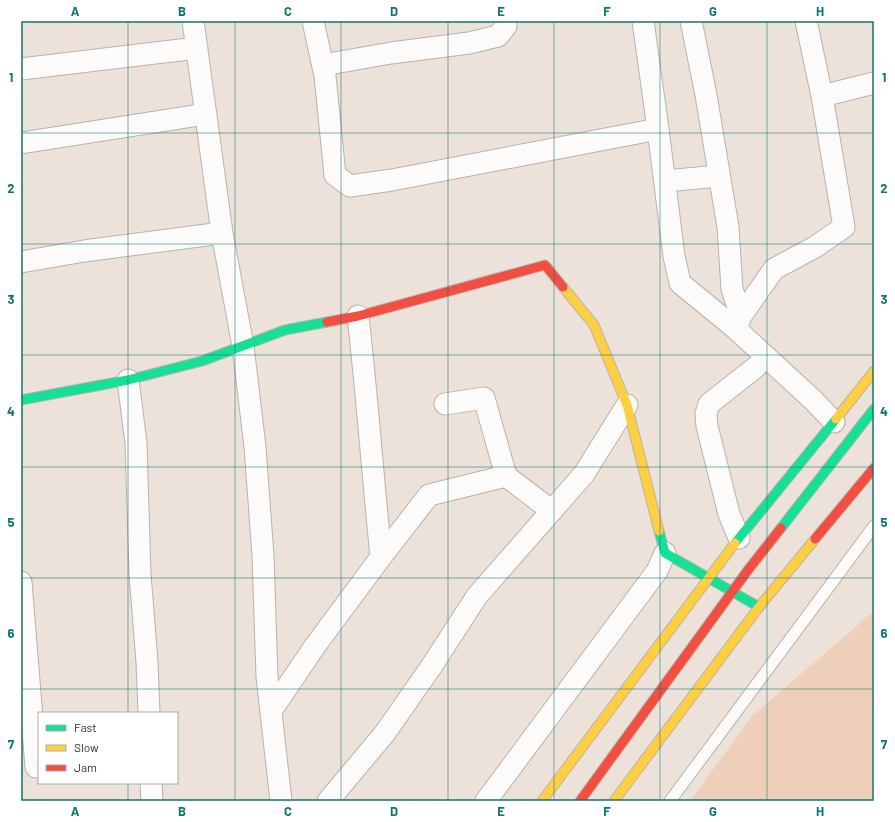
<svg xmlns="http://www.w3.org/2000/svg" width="895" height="822" font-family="Barlow,sans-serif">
<rect width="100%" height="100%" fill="#ede2da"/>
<!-- green -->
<path fill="#eed0ba" d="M 874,611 L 874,801 L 690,801 L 752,716 Z"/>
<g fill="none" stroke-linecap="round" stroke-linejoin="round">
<defs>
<path id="lane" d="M 670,801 L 874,526"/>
<path id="street" d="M 313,21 L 325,76 L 335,175 L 350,186 L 392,180 L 658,129
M 643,21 L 658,129 L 674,256 L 680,283 L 736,329 L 813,400 L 834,422
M 691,21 L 706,95 L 728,227 L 732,289 L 741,316 L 737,326
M 323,65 L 391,53 L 469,43 L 498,36 L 506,26 L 505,21
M 21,69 L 197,48
M 822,96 L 874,83
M 21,143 L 206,114
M 665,181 L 719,176
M 222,233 L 243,346 L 255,447 L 263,556 L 267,677 L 281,801
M 21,262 L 84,251 L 222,233 L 193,21
M 358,316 C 367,396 373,477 381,557
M 741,316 L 774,269 L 815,247 L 844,227 L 822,96 L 806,21
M 128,380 L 136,443 L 140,574 L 147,662 L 149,713
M 445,404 L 484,398 L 506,476
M 739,538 L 729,514 L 707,426 L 706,414 L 709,404 L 756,367
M 21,582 L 36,767
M 271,711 L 315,646 L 381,557 L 429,495 L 506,476 L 552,511
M 151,783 L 152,801
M 328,801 L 385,733 L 431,667 L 477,596 L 584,474 L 627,405
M 486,801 L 657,571 L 665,553"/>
<path id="fast" d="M 21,400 L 128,380 L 202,361 L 285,330 L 327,322
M 781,528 L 874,409
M 659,531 L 665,553 L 759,607
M 735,543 L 836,419"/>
<path id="slow" d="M 563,287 L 594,325 L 627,405 L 659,531
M 836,419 L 874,371
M 542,801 L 735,543
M 614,801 L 759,607 L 815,539"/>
<path id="jam" d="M 327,322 L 358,316 L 545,265 L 563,287
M 815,539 L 874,468
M 580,801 L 748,570 L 781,528"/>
</defs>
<!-- lane casing -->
<use href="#lane" stroke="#bab2ab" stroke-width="13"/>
<!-- street casing -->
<use href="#street" stroke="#bab2ab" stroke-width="23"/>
<!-- fast casing -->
<use href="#fast" stroke="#bab2ab" stroke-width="11"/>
<!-- slow casing -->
<use href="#slow" stroke="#bab2ab" stroke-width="11"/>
<!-- jam casing -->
<use href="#jam" stroke="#bab2ab" stroke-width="11"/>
<!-- lane -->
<use href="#lane" stroke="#fcfbf9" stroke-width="11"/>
<!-- street -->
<use href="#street" stroke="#fcfbf9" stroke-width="21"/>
<!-- fast -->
<use href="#fast" stroke="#16e098" stroke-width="9"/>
<!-- slow -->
<use href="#slow" stroke="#ffcf43" stroke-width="9"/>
<!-- jam -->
<use href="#jam" stroke="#f24e42" stroke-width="9"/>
</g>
<!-- grid -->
<path fill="none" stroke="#0f766e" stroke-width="1" stroke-opacity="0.55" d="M 128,21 L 128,713M 235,21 L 235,801M 341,21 L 341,801M 448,21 L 448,801M 554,21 L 554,801M 660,21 L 660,801M 767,21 L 767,801M 21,133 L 874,133M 21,244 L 874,244M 21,355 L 874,355M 21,467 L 874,467M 21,578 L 874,578M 21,689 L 874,689M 128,783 L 128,801"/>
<!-- border -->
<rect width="895" height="822" fill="none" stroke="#ffffff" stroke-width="44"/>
<!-- legend -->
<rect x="38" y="712" width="140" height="72" fill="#ffffff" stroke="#aeaba9"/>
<rect x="46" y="725" width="20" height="6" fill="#16e098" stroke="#aeaba9"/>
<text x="74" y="732" font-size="12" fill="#342c27">Fast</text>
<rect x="46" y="745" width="20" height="6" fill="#ffcf43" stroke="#aeaba9"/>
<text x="74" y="752" font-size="12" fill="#342c27">Slow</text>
<rect x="46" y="765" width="20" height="6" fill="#f24e42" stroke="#aeaba9"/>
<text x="74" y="772" font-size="12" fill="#342c27">Jam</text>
<rect x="22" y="22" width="851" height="778" fill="none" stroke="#0f766e" stroke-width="1.5"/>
<g font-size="13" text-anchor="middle" font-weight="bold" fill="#0f766e">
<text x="75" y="16">A</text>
<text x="182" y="16">B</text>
<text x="288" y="16">C</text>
<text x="394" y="16">D</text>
<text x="501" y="16">E</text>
<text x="607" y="16">F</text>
<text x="713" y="16">G</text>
<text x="820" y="16">H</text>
<text x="11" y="82">1</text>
<text x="884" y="82">1</text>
<text x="11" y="193">2</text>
<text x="884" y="193">2</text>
<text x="11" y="304">3</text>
<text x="884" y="304">3</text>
<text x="11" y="416">4</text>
<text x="884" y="416">4</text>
<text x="11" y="527">5</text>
<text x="884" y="527">5</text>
<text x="11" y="638">6</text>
<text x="884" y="638">6</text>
<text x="11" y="749">7</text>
<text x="884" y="749">7</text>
<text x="75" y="816">A</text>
<text x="182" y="816">B</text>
<text x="288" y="816">C</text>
<text x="394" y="816">D</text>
<text x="501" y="816">E</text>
<text x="607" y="816">F</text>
<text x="713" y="816">G</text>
<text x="820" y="816">H</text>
</g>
</svg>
